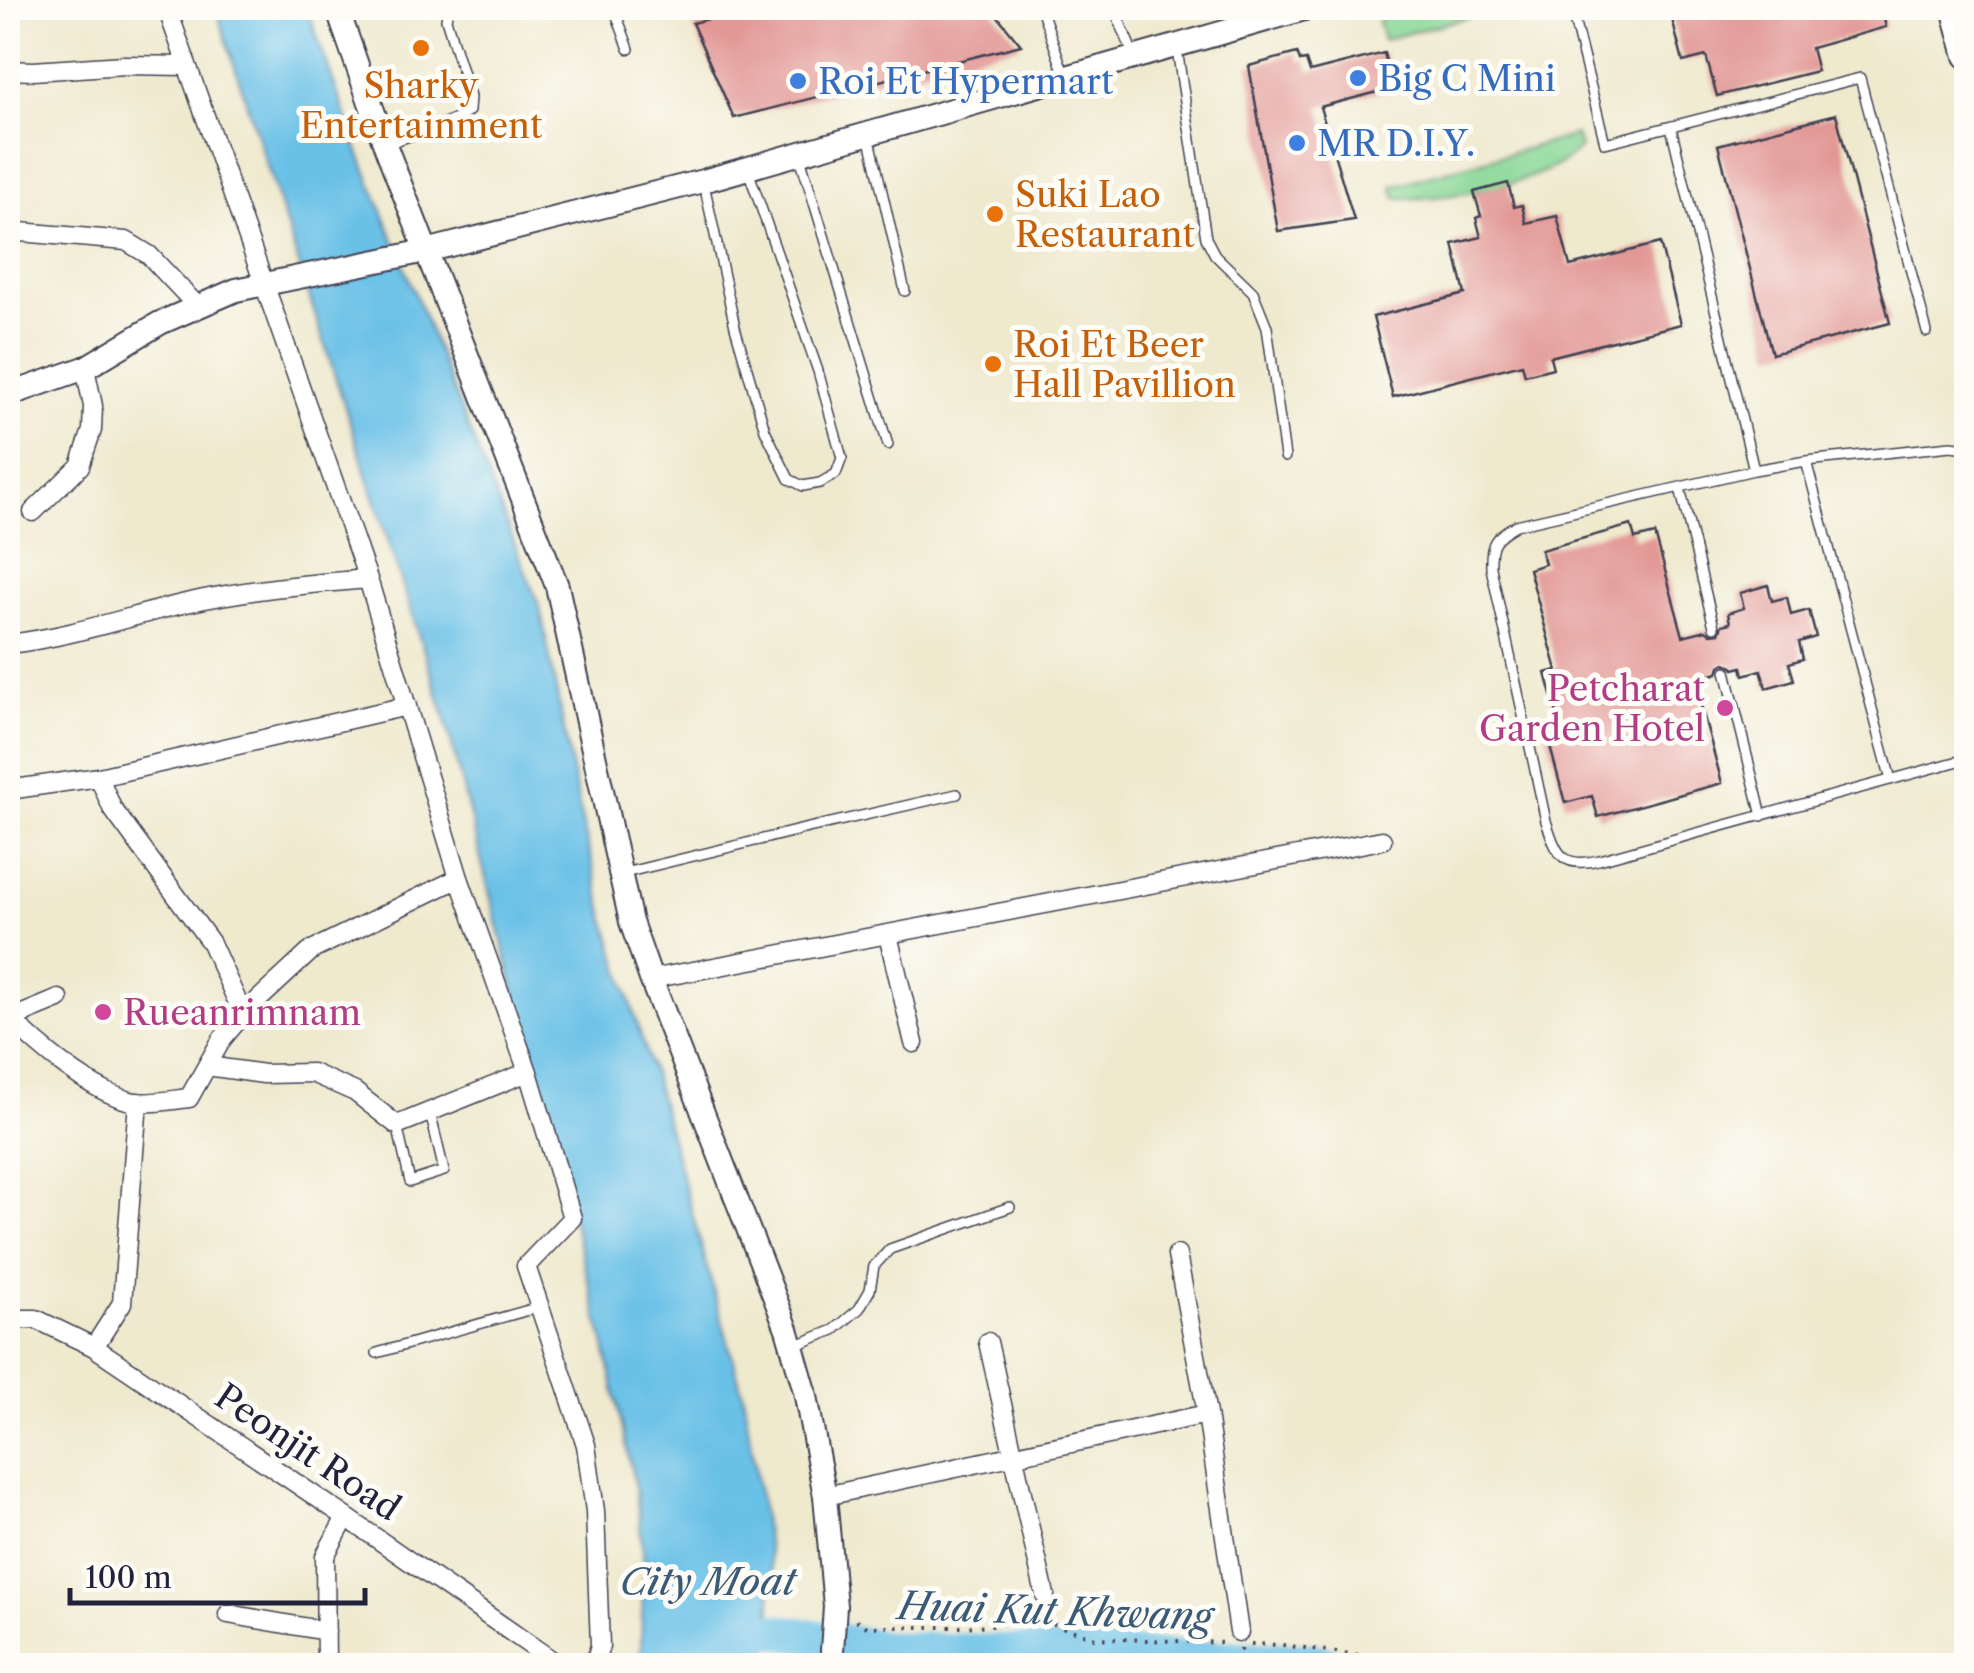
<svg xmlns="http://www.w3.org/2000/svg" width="1974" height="1673" font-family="'Libre Caslon Text',serif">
<rect width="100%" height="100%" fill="#fdfcf7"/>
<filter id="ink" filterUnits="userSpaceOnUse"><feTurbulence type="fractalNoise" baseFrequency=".01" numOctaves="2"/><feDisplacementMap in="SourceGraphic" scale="20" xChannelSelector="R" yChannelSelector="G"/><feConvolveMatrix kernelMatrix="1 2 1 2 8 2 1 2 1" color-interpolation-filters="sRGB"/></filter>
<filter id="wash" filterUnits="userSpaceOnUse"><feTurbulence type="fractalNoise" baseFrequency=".0048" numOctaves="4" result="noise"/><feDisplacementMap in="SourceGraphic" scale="40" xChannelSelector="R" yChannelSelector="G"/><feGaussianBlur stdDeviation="2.25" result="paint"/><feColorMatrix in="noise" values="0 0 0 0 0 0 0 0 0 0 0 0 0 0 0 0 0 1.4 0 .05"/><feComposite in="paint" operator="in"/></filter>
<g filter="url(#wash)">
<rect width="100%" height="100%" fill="#efe9ce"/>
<!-- green -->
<path fill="#89d796" stroke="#567c68" stroke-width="2.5" d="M 1412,8 L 1502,8 L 1383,40 L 1378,22 L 1383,15 Z
M 1576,135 L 1580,148 C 1547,184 1444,201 1396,198 L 1392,186 Z"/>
<!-- water -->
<path fill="#6ac1e7" stroke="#467291" stroke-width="2.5" d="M 216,8 L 307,8 L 356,145 L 540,608 L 583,826 L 607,925 L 656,1085 L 743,1395 L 772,1573 L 770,1630 L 765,1665 L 638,1665 L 641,1647 L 644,1562 L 636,1491 L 604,1342 L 443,710 Z"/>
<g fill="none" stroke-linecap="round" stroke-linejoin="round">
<!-- river -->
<path stroke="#6ac1e7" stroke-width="35" d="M 770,1630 L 892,1649 L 1310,1660 L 1338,1666"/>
</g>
<g id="blocks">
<!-- building -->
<path fill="#e29895" d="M 751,8 L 991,8 L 1021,45 L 734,118 L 692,23 Z
M 1694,8 L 1881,8 L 1886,27 L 1811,48 L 1817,71 L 1717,96 L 1706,56 L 1683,62 L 1672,19 L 1695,13 Z
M 1297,53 L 1300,61 L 1306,60 L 1310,72 L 1384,53 L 1393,88 L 1320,107 L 1354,220 L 1278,231 L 1249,66 Z
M 1836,114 L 1890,323 L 1772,354 L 1718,145 Z
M 1508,183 L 1514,207 L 1522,205 L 1526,223 L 1557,216 L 1570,266 L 1660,243 L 1681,324 L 1550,357 L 1553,368 L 1525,375 L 1522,364 L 1393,397 L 1373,317 L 1465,294 L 1453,244 L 1481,237 L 1476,218 L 1481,216 L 1474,192 Z
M 1631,525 L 1635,539 L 1655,534 L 1683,636 L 1706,630 L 1711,634 L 1719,633 L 1722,625 L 1730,623 L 1728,613 L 1744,608 L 1740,593 L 1768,585 L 1772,601 L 1787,597 L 1791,615 L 1809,610 L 1816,637 L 1799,642 L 1803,659 L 1789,663 L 1794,680 L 1766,688 L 1761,670 L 1744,675 L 1742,667 L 1734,669 L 1731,665 L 1725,663 L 1720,666 L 1718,673 L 1694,680 L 1722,783 L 1598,817 L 1592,796 L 1565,803 L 1546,731 L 1561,728 L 1546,673 L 1557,670 L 1529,569 L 1545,564 L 1541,550 Z"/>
</g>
</g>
<g filter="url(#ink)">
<use href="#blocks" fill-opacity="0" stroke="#414051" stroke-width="2.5"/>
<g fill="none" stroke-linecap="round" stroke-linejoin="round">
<defs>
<path id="lane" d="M 614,8 L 629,49
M 1041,8 L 1065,76
M 1114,8 L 1134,56
M 1571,8 L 1605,143 L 1860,78 L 1927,332
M 1177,49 L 1206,238 L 1215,255 L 1253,292 L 1267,327 L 1285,457
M 1671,127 L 1754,470
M 869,135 L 905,291
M 387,144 L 461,117 L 469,111 L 470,97 L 446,19 L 448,8
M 800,157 L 888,445
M 704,184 L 735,327 L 765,430 L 789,479 L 803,486 L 820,483 L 836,474 L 842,458 L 818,371 L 748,170
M 1806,461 L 1951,446 L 1966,448
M 1680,488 L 1714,627
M 1726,671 L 1762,816
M 1891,780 L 1806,461 L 1754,470 L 1516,525 C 1494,538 1490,542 1491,568 L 1546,821 C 1557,854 1561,869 1599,860 C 1722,827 1844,793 1966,759
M 624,873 L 804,829 L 957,794
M 397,1125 L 410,1182 L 444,1171 L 430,1112
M 794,1346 L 834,1330 L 859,1309 L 870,1290 L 874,1266 L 890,1249 L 1010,1207
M 377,1353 L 539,1307"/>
<path id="street" d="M 167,8 L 368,579 L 459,878 L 528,1072 L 572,1218 L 526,1266 L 586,1445 L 595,1511 L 600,1646 L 594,1666
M 8,70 L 33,71 L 124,65 L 186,66
M 8,231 L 126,241 L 149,255 L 197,306
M 33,512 L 80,466 L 92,430 L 93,406 L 85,368
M 8,644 C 69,637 127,617 186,603 C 247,589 307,584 368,579
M 99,777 L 112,808 L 211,943 L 243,1014
M 8,790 L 99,777 L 407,706
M 888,935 L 914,1043
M 651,979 L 1382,840
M 8,1016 C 37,1046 93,1094 135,1102 C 152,1104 172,1100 189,1098 L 222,1039 L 243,1014 L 312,950 L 459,878
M 8,1020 L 59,999
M 207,1066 L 264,1074 L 312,1073 L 355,1092 L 397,1125 L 528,1072
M 1177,1255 L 1207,1414 L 1239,1632
M 8,1319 L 36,1319 L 94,1347 L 346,1517 L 560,1666
M 988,1342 L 1045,1595
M 94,1347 L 122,1303 L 138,1102
M 825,1496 L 1207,1414
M 228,1614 L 326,1631
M 326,1666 L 325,1556 L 346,1517"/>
<path id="secondary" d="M 337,8 L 385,145 L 557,586 L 631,922 L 651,979 L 787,1329 L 805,1391 L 825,1496 L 835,1606 L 831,1666
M 1953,8 L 1966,56
M 8,395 L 85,368 L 160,323 L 236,290 L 426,251 L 703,181 L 1308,8"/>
</defs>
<!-- lane casing -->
<use href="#lane" stroke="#414051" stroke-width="12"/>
<!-- street casing -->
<use href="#street" stroke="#414051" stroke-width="21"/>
<!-- secondary casing -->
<use href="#secondary" stroke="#414051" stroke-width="26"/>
<!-- path -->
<path stroke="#414051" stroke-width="4" stroke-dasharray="2.5 8" stroke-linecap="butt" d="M 856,1620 L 867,1627 L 963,1627 L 1043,1621 L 1095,1638 L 1226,1643
M 1251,1644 L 1282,1645 L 1406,1661 L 1424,1666
M 1241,1649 L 1242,1666"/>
<!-- lane -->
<use href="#lane" stroke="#fff" stroke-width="9"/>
<!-- street -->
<use href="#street" stroke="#fff" stroke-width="18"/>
<!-- secondary -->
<use href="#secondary" stroke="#fff" stroke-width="22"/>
</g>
</g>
<!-- markers -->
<g fill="#e8710a" stroke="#fdfcf7" stroke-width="4">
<circle cx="421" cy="48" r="10"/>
<circle cx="995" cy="214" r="10"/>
<circle cx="993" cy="364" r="10"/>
</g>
<g fill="#3f7fe0" stroke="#fdfcf7" stroke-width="4">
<circle cx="1358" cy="78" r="10"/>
<circle cx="798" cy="81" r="10"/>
<circle cx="1297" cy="143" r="10"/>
</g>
<g fill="#d1479c" stroke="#fdfcf7" stroke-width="4">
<circle cx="1725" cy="708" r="10"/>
<circle cx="103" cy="1012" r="10"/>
</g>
<g text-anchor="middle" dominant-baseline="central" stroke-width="10" stroke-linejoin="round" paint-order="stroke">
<!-- shop labels -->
<g font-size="35" fill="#366cbe" stroke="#fdfcf7" text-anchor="start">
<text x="1378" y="78">Big C Mini</text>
<text x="818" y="81">Roi Et Hypermart</text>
<text x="1317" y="143">MR D.I.Y.</text>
</g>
<!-- food labels -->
<g font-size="35" fill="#c56008" stroke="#fdfcf7" text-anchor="start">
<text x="421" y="85" text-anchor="middle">Sharky<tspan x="421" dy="40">Entertainment</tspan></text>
<text x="1015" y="194">Suki Lao<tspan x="1015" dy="40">Restaurant</tspan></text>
<text x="1013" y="344">Roi Et Beer<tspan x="1013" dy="40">Hall Pavillion</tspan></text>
</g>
<!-- hotel labels -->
<g font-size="35" fill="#b23c85" stroke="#fdfcf7" text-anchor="end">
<text x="1705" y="688">Petcharat<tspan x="1705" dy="40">Garden Hotel</tspan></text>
<text x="123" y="1012" text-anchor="start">Rueanrimnam</text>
</g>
<!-- street labels -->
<g font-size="35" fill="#22223b" stroke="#fdfcf7">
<text transform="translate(308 1452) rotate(34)">Peonjit Road</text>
</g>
<!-- water labels -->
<g font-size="38" font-style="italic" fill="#3b5a77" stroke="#fdfcf7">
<text x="708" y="1581">City Moat</text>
<text transform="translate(1055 1611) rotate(2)">Huai Kut Khwang</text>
</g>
</g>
<!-- margin -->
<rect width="1974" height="1673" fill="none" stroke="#fdfcf7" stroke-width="40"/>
<!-- scale -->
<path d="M70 1588v15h295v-15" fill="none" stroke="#22223b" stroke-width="5"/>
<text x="85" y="1588" font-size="30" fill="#22223b" stroke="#fdfcf7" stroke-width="8" paint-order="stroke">100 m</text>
</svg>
